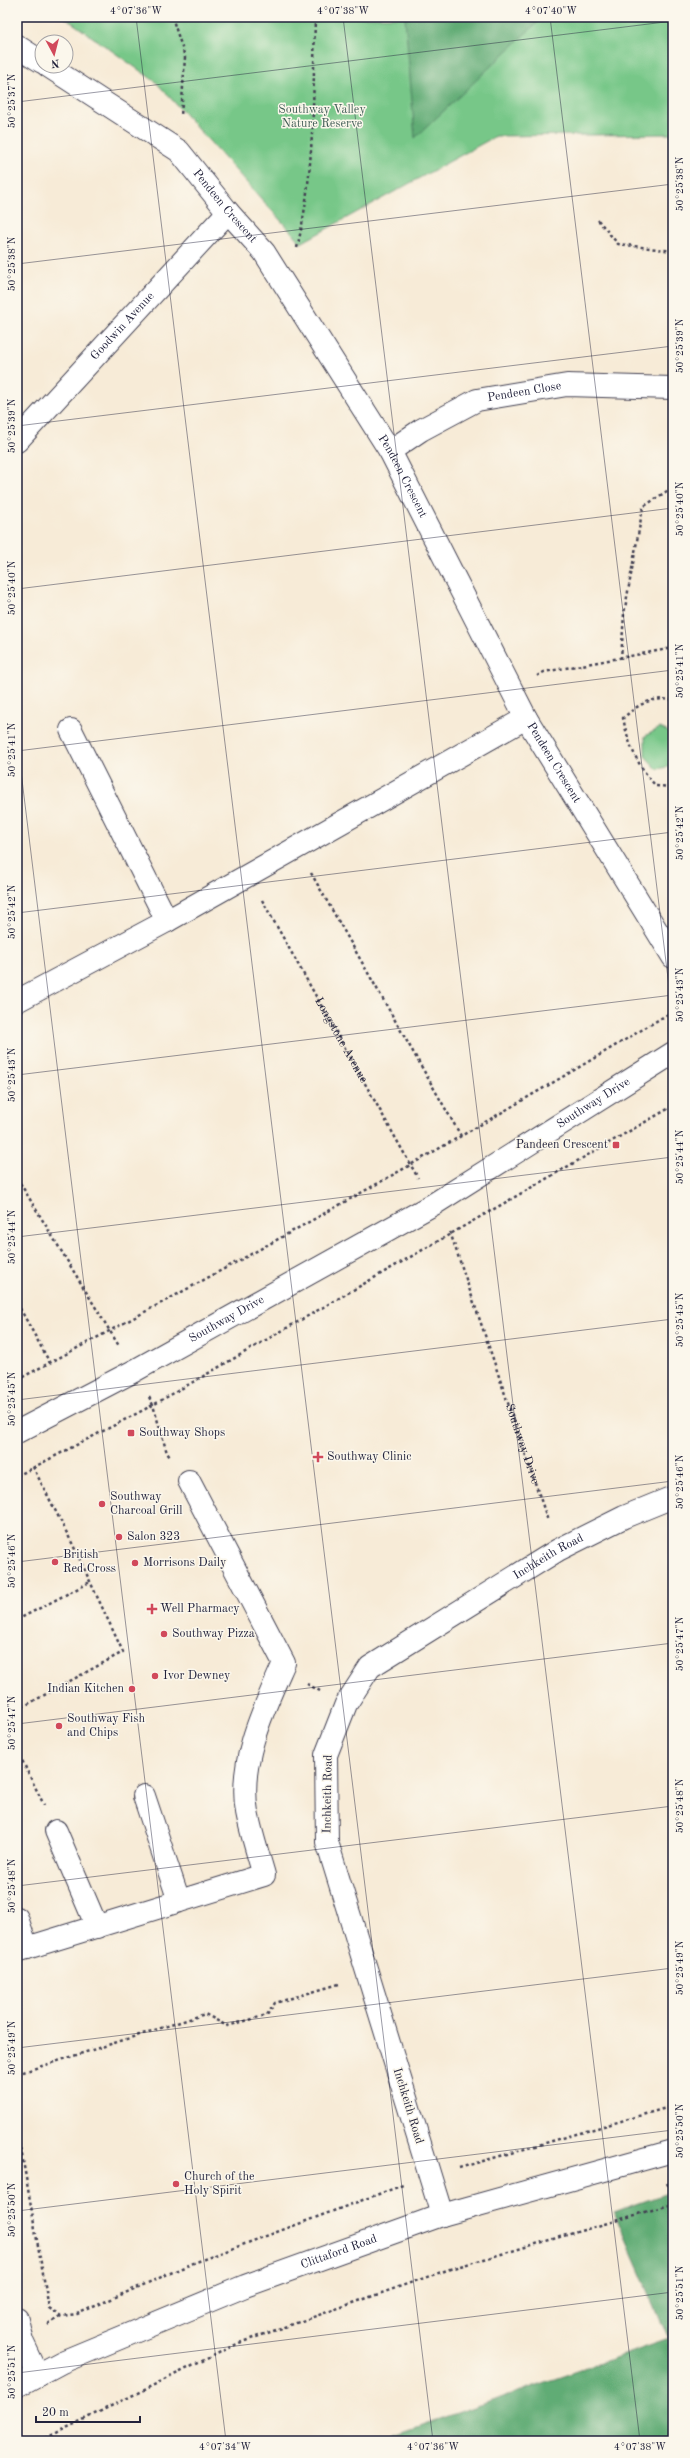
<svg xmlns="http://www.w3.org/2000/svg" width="690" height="2458" font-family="'Old Standard TT',serif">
<rect width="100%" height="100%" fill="#fbf7ec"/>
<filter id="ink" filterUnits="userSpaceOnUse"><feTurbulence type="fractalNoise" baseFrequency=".025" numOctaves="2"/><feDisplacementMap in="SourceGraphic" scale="8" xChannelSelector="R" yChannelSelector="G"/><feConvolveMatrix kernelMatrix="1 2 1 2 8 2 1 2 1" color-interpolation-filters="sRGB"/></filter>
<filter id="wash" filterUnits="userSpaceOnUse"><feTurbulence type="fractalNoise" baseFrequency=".012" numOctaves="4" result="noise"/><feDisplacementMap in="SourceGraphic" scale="16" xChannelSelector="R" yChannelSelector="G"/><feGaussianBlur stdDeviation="0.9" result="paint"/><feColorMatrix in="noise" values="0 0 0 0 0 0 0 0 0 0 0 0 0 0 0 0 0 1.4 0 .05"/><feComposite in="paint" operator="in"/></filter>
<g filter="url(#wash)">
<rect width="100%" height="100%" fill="#f7ebd7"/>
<!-- green -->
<path fill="#77c788" stroke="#4c7462" d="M 64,17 L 673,17 L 673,134 L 496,136 L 301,243 L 156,82 Z
M 660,728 L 673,734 L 673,766 L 657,769 L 645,756 L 645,736 Z"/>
<!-- forest -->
<path fill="#61ac74" stroke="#426758" d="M 405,17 L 543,17 L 415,138 Z
M 673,2191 L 673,2441 L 377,2441 L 669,2339 L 614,2212 Z"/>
</g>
<g filter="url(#ink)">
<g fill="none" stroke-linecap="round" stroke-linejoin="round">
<defs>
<g id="minor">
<path d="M 17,46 L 42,62"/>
<path id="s3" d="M 48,66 L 179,151 L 228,212 L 264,252 L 390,451 L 526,718 L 673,957"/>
<path id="s4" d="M 17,441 L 228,212"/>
<path id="s5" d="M 390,451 L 421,430 L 477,400 L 567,385 L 673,388"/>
<path d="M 71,730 L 167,921"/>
<path d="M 17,1001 L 167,921 L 526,718"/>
<path id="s6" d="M 17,1432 L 134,1371 L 434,1204 L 673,1053"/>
<path d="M 144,1796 L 179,1901"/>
<path d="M 56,1831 L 97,1927"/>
<path d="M 17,1918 L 27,1948"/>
<path d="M 17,1951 L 264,1875 C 258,1854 251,1833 247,1812 C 238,1761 264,1708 284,1663 L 189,1481"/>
<path id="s7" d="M 442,2215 L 327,1842 L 326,1755 L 346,1704 L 370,1667 L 558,1550 L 624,1517 L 673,1497"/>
<path d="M 17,2319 L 22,2341 L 38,2375"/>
<path id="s8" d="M 17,2386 L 62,2362 L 245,2286 L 442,2215 L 673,2151"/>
</g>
</defs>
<!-- minor casing -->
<use href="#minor" stroke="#424052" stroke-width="24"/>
<!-- path -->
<g stroke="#424052" stroke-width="2.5" stroke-dasharray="3 3" stroke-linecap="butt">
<path d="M 172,17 L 185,57 L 181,116"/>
<path d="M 598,220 L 618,244 L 673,251"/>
<path d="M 297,248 C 315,174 313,93 315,17"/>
<path d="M 621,659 L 624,614 L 643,507 L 673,487"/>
<path d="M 537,676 L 544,672 L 673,648"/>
<path d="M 673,700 C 651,697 640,703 623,718 C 629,746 637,765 656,786 L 673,787"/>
<path d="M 311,873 L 461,1136"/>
<path id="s1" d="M 262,900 L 418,1178"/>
<path d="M 17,1178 L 119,1346"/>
<path id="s2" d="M 450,1232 L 548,1521"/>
<path d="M 17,1303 L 50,1363"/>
<path d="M 17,1380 C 239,1263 458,1141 673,1011"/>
<path d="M 149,1397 L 153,1405 L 167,1453 L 170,1457"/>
<path d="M 17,1476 L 153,1405 L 673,1106"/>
<path d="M 17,1620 L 90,1582"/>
<path d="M 307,1684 L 320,1691"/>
<path d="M 17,1710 L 123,1652 L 73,1545 L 33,1467"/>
<path d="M 17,1750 L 44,1805"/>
<path d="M 17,2074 L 205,2014 L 227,2026 L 267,2015 L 275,2003 L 339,1984"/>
<path d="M 17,2137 L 22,2155 L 49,2308 L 61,2316 L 77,2314 L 191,2264 L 403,2185"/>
<path d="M 459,2168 L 673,2106"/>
<path d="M 667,2183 L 673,2196"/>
<path d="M 48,2325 L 61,2316"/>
<path d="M 40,2441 L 239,2343 L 450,2269 L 673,2204"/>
</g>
<!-- minor -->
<use href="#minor" stroke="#fff" stroke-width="22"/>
</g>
</g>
<!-- ticks -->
<path fill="none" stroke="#22223b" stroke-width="1" stroke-opacity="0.45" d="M 136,17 L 433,2441M 343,17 L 640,2441M 550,17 L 673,1019M 17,102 L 673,21M 17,264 L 673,184M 17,426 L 673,346M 17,589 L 673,508M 17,739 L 226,2441M 17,751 L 673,670M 17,913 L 673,832M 17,1075 L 673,995M 17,1237 L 673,1157M 17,1400 L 673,1319M 17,1562 L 673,1481M 17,1724 L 673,1643M 17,1886 L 673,1806M 17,2048 L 673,1968M 17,2211 L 673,2130M 17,2373 L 673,2292M 17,2427 L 19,2441"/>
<!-- markers -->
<g fill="#d1495b" stroke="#fbf7ec" stroke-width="1.5">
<rect x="612" y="1141" width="8" height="8" rx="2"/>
<rect x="127" y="1429" width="8" height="8" rx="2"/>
<path d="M316 1451h4v4h4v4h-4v4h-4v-4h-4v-4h4z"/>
<circle cx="102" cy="1504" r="4"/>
<circle cx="119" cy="1537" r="4"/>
<circle cx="55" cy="1562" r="4"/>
<circle cx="135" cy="1563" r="4"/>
<path d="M150 1603h4v4h4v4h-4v4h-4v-4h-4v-4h4z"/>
<circle cx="164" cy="1634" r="4"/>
<circle cx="155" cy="1676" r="4"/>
<circle cx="132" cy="1689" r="4"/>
<circle cx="59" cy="1726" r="4"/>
<circle cx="176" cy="2184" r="4"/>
</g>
<g text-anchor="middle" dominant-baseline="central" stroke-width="3" stroke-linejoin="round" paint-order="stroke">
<!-- park labels -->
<g font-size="12" fill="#405c56" stroke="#fbf7ec">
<text x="322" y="110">Southway Valley<tspan x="322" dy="14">Nature Reserve</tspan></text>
</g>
<!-- street labels -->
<g font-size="12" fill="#22223b" stroke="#fbf7ec">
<text stroke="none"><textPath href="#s3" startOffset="228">Pendeen Crescent</textPath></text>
<text stroke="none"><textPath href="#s4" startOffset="156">Goodwin Avenue</textPath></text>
<text stroke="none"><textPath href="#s5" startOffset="149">Pendeen Close</textPath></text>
<text stroke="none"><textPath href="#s3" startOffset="552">Pendeen Crescent</textPath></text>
<text stroke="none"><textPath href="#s3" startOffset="876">Pendeen Crescent</textPath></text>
<text stroke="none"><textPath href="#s1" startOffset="161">Longstone Avenue</textPath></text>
<text stroke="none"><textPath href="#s6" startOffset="664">Southway Drive</textPath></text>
<text stroke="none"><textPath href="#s6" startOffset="238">Southway Drive</textPath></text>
<text stroke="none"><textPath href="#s2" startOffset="224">Southway Drive</textPath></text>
<text stroke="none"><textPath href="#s7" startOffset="786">Inchkeith Road</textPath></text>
<text transform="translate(328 1794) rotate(-89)">Inchkeith Road</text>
<text transform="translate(408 2106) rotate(73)">Inchkeith Road</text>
<text stroke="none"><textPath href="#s8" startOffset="349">Clittaford Road</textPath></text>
</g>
<!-- poi labels -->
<g font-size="12" fill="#22223b" stroke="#fbf7ec" text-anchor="start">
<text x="608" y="1145" text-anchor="end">Pandeen Crescent</text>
<text x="139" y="1433">Southway Shops</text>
<text x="327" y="1457">Southway Clinic</text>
<text x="110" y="1497">Southway<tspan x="110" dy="14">Charcoal Grill</tspan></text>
<text x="127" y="1537">Salon 323</text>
<text x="63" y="1555">British<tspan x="63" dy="14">Red Cross</tspan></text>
<text x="143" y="1563">Morrisons Daily</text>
<text x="160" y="1609">Well Pharmacy</text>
<text x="172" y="1634">Southway Pizza</text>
<text x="163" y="1676">Ivor Dewney</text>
<text x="124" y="1689" text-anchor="end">Indian Kitchen</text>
<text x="67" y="1719">Southway Fish<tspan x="67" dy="14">and Chips</tspan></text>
<text x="184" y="2177">Church of the<tspan x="184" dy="14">Holy Spirit</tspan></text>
</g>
</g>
<!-- margin -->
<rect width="690" height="2458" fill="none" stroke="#fbf7ec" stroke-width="44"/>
<!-- north arrow -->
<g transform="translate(54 54) rotate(173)"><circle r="19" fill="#fbf7ec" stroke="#a4a2a5"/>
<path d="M0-3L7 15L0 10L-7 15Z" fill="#d1495b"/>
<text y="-6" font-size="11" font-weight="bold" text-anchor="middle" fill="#22223b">N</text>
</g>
<!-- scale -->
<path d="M36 2416v6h104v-6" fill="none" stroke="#22223b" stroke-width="2"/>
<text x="42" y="2416" font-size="12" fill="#22223b" stroke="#fbf7ec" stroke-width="3" paint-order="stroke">20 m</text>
<rect x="22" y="22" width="646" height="2414" fill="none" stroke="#22223b" stroke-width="1.5"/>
<g font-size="10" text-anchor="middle" fill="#22223b">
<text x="136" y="14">4°07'36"W</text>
<text x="343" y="14">4°07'38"W</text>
<text x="551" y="14">4°07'40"W</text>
<text transform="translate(11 101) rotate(-90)" y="4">50°25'37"N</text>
<text transform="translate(679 184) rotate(-90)" y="4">50°25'38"N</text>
<text transform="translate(11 264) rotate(-90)" y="4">50°25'38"N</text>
<text transform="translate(679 346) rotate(-90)" y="4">50°25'39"N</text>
<text transform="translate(11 426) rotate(-90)" y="4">50°25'39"N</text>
<text transform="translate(679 509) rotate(-90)" y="4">50°25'40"N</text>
<text transform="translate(11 588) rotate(-90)" y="4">50°25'40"N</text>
<text transform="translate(679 671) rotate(-90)" y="4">50°25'41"N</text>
<text transform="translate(11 750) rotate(-90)" y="4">50°25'41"N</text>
<text transform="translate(679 833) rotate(-90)" y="4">50°25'42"N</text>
<text transform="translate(11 912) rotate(-90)" y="4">50°25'42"N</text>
<text transform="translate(679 995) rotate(-90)" y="4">50°25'43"N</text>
<text transform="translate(11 1075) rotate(-90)" y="4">50°25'43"N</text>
<text transform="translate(679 1157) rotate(-90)" y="4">50°25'44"N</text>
<text transform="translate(11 1237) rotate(-90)" y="4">50°25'44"N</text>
<text transform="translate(679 1320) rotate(-90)" y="4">50°25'45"N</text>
<text transform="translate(11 1399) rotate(-90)" y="4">50°25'45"N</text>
<text transform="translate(679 1482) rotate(-90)" y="4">50°25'46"N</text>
<text transform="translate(11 1561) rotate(-90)" y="4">50°25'46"N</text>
<text transform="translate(679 1644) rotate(-90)" y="4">50°25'47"N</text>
<text transform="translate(11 1723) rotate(-90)" y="4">50°25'47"N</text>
<text transform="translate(679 1806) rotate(-90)" y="4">50°25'48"N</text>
<text transform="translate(11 1886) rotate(-90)" y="4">50°25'48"N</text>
<text transform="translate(679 1968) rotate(-90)" y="4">50°25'49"N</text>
<text transform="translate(11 2048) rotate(-90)" y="4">50°25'49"N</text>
<text transform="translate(679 2131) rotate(-90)" y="4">50°25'50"N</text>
<text transform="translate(11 2210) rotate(-90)" y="4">50°25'50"N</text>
<text transform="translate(679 2293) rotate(-90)" y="4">50°25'51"N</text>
<text transform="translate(11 2372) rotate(-90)" y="4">50°25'51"N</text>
<text x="225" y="2450">4°07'34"W</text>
<text x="433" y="2450">4°07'36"W</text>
<text x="640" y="2450">4°07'38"W</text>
</g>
</svg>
